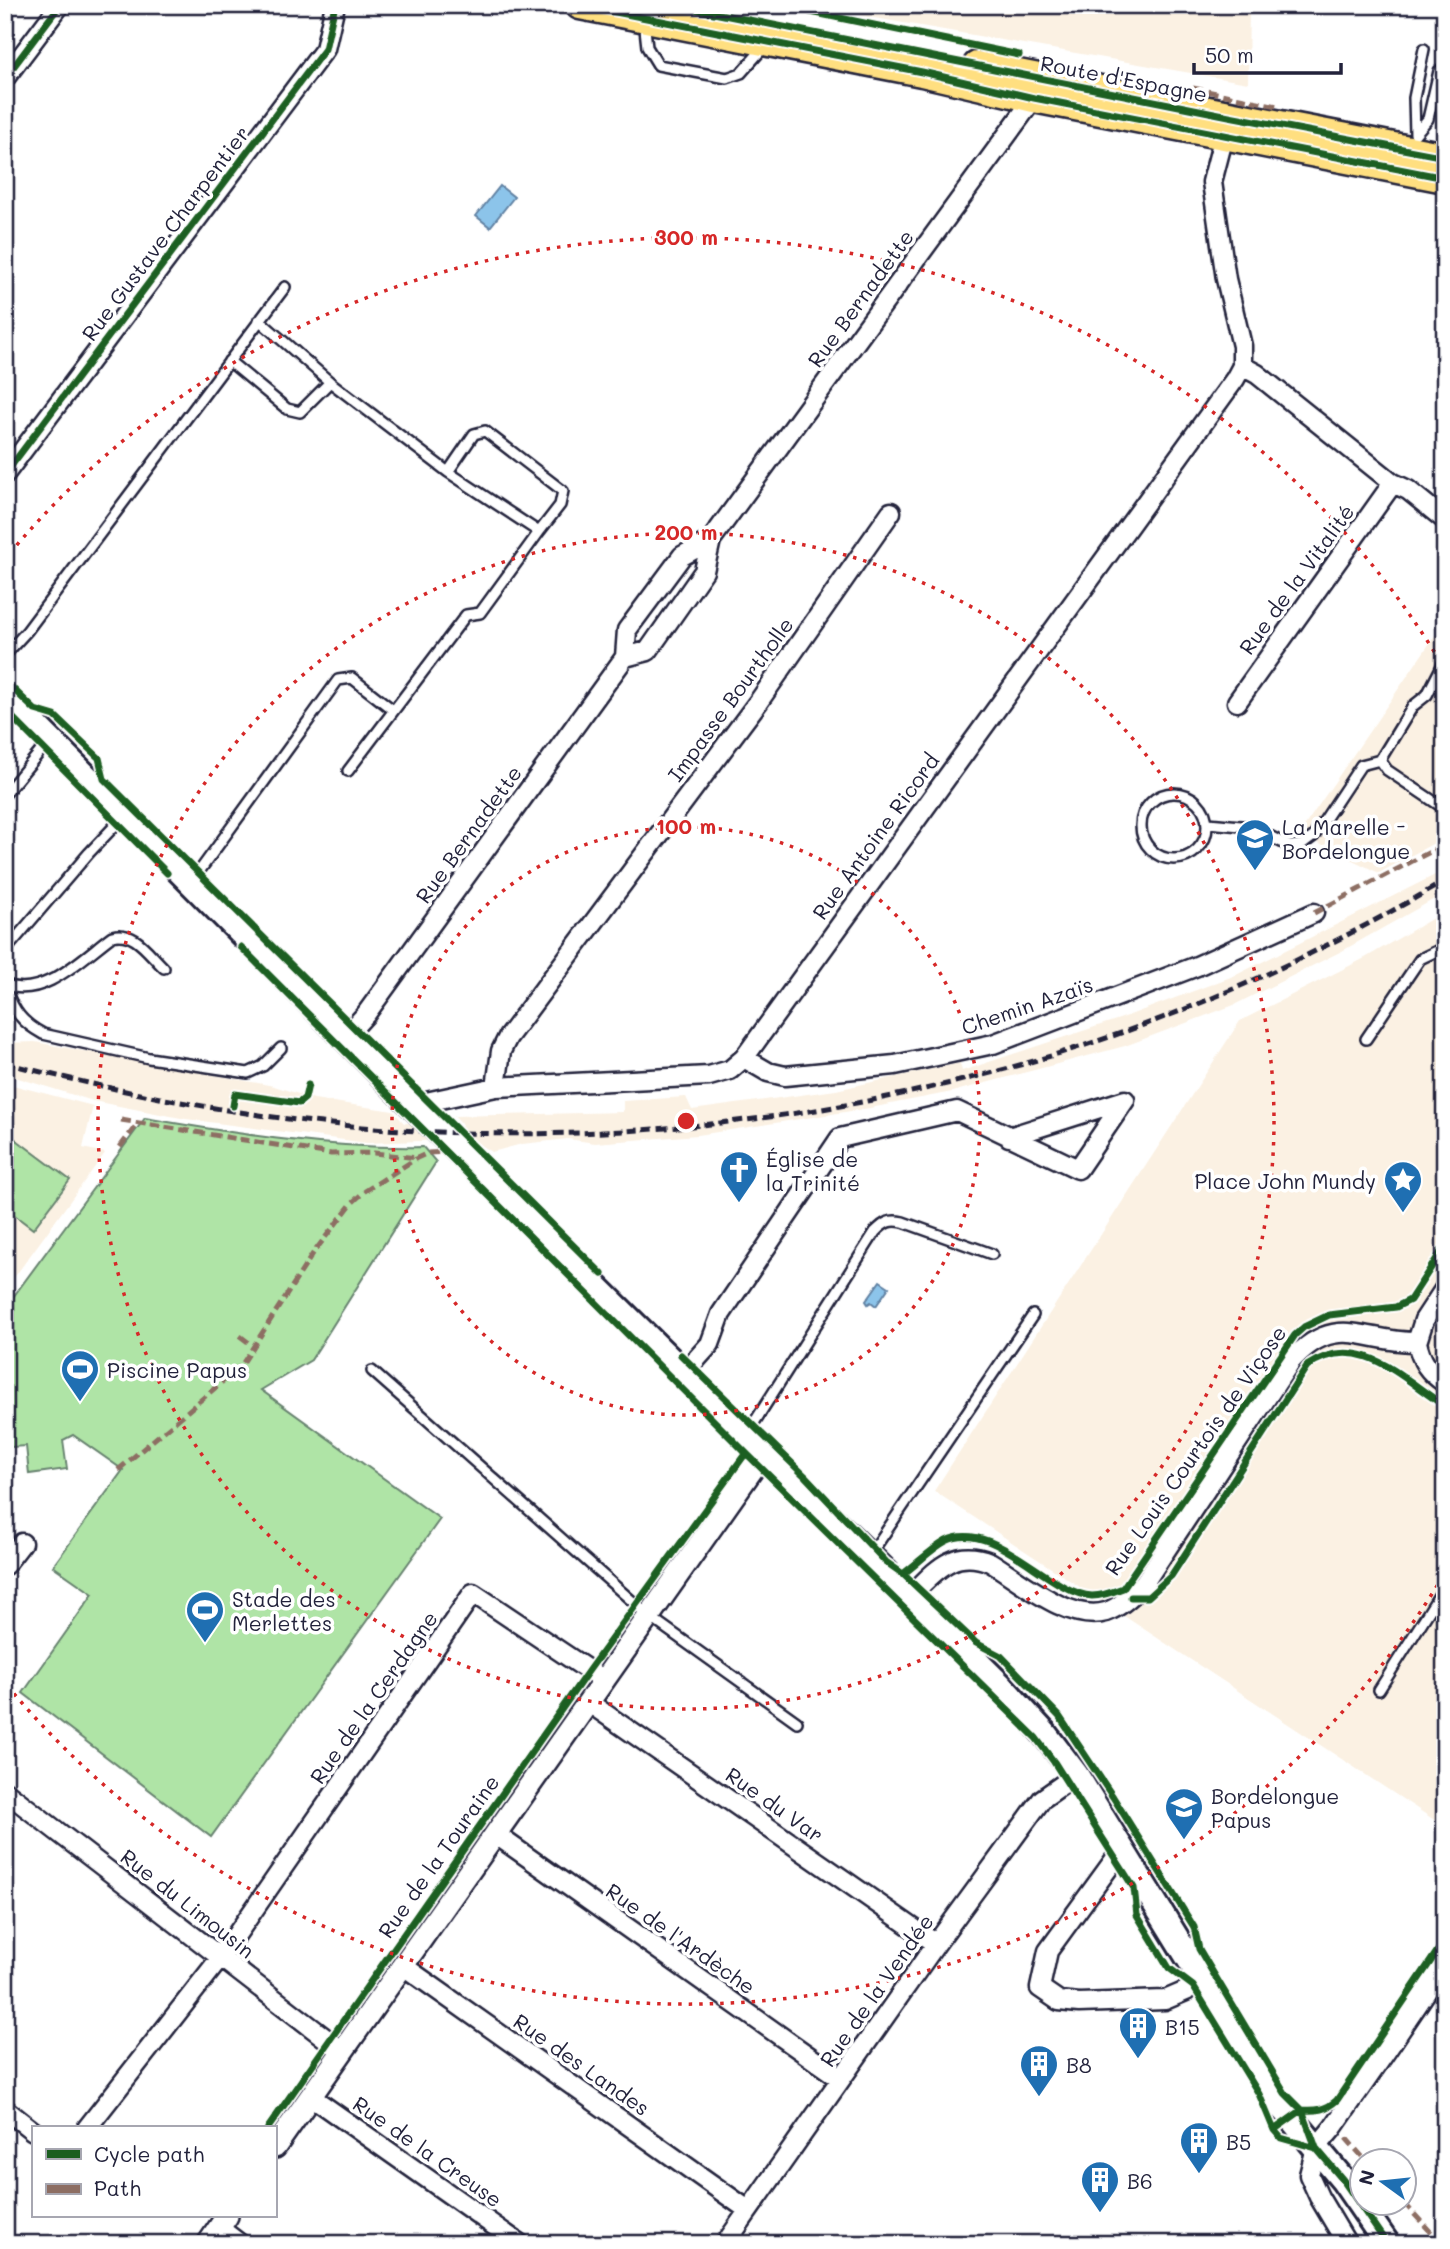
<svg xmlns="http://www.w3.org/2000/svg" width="1450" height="2249" font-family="Mali,sans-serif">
<rect width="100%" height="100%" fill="#fff"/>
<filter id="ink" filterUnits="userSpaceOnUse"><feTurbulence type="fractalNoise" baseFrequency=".0143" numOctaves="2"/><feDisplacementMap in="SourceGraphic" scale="14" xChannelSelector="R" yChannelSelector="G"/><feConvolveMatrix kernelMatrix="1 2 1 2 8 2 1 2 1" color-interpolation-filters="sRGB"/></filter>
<g filter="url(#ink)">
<!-- built -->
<path fill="#fbf1e3" d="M 800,5 L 1249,5 L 1248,83 Z
M 1445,621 L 1445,837 L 1379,873 L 1299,834 Z
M 1445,870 L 1445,893 L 1342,951 L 1234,1005 L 1125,1046 L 952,1092 L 870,1108 L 698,1135 L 595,1143 L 568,1139 L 522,1144 L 492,1152 L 472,1139 L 367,1143 L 186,1119 L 93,1101 L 5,1074 L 5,1043 L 35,1042 L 274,1086 L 314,1099 L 393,1111 L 404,1123 L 463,1126 L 454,1116 L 623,1112 L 623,1101 L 686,1097 L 692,1110 L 836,1090 L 960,1063 L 962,1071 L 1122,1018 L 1236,975 Z
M 1445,911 L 1445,1827 L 934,1491 L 1240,1021 L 1365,958 Z
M 5,1083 L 93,1106 L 83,1148 L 105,1153 L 5,1290 Z"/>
<!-- green -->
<path fill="#afe4a6" stroke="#688370" stroke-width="2" d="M 145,1118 C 237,1134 329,1149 423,1147 L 436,1162 L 311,1360 L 261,1390 L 440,1519 L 211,1837 L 23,1693 L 93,1594 L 53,1566 L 123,1470 L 73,1435 L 63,1440 L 67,1469 L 29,1474 L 26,1446 L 11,1447 L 11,1427 L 5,1422 L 5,1308 Z
M 6,1132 L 70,1180 L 33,1229 L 5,1208 Z"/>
<!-- water -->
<path fill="#8cc4ea" stroke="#6283a4" stroke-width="2" d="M 500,186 L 514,197 L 490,227 L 476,216 Z
M 880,1281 L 889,1287 L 876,1306 L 871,1302 L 868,1304 L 866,1301 Z"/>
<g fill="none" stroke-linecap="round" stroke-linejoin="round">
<defs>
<path id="service" d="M 644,20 L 647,47 L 658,65 L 727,78 L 741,73 L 764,47
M 1424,49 L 1414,98 L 1415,134 L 1428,119 L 1439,71
M 259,320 L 330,382 L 448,472 L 539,532 L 480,613 L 466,615 L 348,771
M 229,361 L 287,409 L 300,412 L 330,382
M 448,472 L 474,434 L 485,431 L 563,491 L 560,505 L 539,532
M 5,655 L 27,631 L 285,287
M 1380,760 L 1413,706 L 1427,695 L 1445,660
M 1380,760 L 1387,770 L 1445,809
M1141 826a33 33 0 1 1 66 0a33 33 0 1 1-66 0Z
M 5,794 L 49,741
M 1208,823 L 1252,827 L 1289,846 L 1302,845 L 1314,836 L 1361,765 L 1380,760
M 193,880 L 338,680 L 352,678 L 393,710
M 5,951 L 89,853 L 124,816
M 5,984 C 42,1001 83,957 112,936 C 135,930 148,953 164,968
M 5,989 C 15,1012 21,1022 43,1034 L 149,1058 L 248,1073 L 263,1066 L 281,1048
M 1366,1039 L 1420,959 L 1445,947
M 372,1371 L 649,1616 L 797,1722
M 747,1434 L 875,1232 C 885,1222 890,1219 903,1222 L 992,1254
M 870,1555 L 1033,1315
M 1379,1690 L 1445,1586"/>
<path id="minor" d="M 5,78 L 60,5
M 1242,366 L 1257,374 L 1393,483 L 1408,490 L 1445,520
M 5,474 L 325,49 L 335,5
M 625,657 L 648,651 L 704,571 L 711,540 L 1034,98 L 1036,89
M 1237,702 L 1393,483
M 346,1036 L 366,1014 L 625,657 L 627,630 L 682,556 L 711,540
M 744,1058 L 768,1072 L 785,1076 L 895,1065 L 993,1044 L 1197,966 L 1314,913
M 496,1087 L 501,1051 L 508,1037 L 759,701 L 891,512
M 412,1105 L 496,1087 L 709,1076 L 730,1070 L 744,1058 L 1235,379 L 1242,366 L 1242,346 L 1226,279 L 1212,182 L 1226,128
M 1417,1342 L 1424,1320 L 1445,1288
M 1417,1342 C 1421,1361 1428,1372 1445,1383
M 684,1373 L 710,1344 L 721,1314 L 840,1138 L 957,1111 L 1078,1169 L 1125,1100 L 1009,1137
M 5,1565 L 22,1543
M 910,1596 C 935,1572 952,1547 990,1562 C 1020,1580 1069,1623 1106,1612 C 1121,1607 1134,1594 1144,1583 L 1291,1361 C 1336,1311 1364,1343 1417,1342
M 588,1702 L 936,1944
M 5,1791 L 342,2051
M 495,1834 L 841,2079
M 1125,1853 L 1115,1859 L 1048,1951 L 1040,1988 L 1059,2001 L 1079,2003 L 1165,2000 L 1186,1991 L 1199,1976
M 402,1965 L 748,2210
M 310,2096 L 520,2244
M 5,2109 L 33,2131
M 87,2128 L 221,1957 L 473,1593 L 603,1680
M 219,2228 L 240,2244
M 725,2244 L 936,1944 L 1042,1799 L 1076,1775
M 1347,2244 L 1319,2197 L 1309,2175 L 1316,2148 L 1332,2129 L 1383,2056 L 1445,1964"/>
<path id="tertiary" d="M 275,2147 L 754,1467 L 766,1455
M 208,2244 L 227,2216"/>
<path id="secondary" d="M 5,695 L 412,1105 L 1000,1685 L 1044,1733 L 1076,1775 L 1276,2100 L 1343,2180 L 1387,2244"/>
<path id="primary" d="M 580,5 L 922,72 L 1034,98 L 1445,178
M 977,66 L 1445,157"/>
</defs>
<!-- service casing -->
<use href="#service" stroke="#22223b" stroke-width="14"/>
<!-- minor casing -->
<use href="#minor" stroke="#22223b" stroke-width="23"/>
<!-- tertiary casing -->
<use href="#tertiary" stroke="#22223b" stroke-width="26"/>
<!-- secondary casing -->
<use href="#secondary" stroke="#22223b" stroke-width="30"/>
<!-- primary casing -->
<use href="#primary" stroke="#22223b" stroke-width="33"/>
<!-- service -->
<use href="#service" stroke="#fff" stroke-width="9"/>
<!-- minor -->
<use href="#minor" stroke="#fff" stroke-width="18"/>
<!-- tertiary -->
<use href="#tertiary" stroke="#fff" stroke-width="21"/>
<!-- secondary -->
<use href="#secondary" stroke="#fff" stroke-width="24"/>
<!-- primary -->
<use href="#primary" stroke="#ffdf80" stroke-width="28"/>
<!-- rail -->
<path stroke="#22223b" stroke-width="5" stroke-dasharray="10 5" stroke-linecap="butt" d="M 5,1063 C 119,1092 234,1115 351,1126 C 649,1154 964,1107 1238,987 C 1309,956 1378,920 1445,881"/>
<!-- quiet -->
<path stroke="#8d6e63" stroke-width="5" stroke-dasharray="10 5" stroke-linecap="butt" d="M 1193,88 L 1277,106
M 1314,913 L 1445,844
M 121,1120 L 331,1154 L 374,1153 L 417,1158
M 120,1147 L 138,1123
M 240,1336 L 253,1346
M 118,1470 L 241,1366 L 314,1252 L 352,1203 L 365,1191 L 417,1158 L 428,1153 L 447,1152
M 1346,2138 L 1367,2162
M 1404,2203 L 1442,2244"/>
<defs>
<path id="cycleway" d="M 580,5 L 922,72 L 1034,98 L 1445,178
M 674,5 L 1229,116 L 1445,157
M 777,5 L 1019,55
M 5,78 L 60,5
M 5,474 L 325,49 L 335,5
M 5,681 L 35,710 L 55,716 L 99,758 L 104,779 L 602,1274
M 5,710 L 167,873
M 241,947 L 747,1454 L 1036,1738 L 1054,1762 L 1134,1888 L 1137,1915 L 1169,1968 L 1193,1986 L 1259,2094 L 1274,2130 L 1281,2138 L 1316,2148
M 233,1106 L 235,1094 L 299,1103 L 305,1098 L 308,1085
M 681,1355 L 805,1476 L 886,1562 L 903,1574 L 976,1643 L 1001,1656 L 1059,1716 L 1113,1797 L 1194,1927 L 1199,1949 L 1209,1966 L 1285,2093 L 1302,2110 L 1316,2148 L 1343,2180 L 1387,2244
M 903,1574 C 917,1564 931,1549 946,1541 C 993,1517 1048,1593 1092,1596 C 1102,1596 1113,1592 1123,1588 L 1295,1335 L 1304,1327 L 1329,1315 L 1396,1307 L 1410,1300 L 1445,1246
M 1131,1597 L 1148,1597 L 1171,1576 L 1307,1366 C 1359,1330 1401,1378 1445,1406
M 268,2128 L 589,1670 L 743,1457 L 747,1454
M 1274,2130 L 1302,2110 C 1317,2111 1326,2110 1337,2100 L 1445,1940"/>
</defs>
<!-- cycleway casing -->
<use href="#cycleway" stroke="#fff" stroke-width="11"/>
<!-- cycleway -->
<use href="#cycleway" stroke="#1b5e20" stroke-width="7"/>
</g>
</g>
<!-- distance rings -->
<g fill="none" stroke="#d62828" stroke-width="3.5" stroke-dasharray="3.5 7">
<circle cx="686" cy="1121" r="294"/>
<circle cx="686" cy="1121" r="588"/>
<path d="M1443 1576A883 883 0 0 1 10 1689M10 553A883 883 0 0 1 1443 666"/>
</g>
<!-- icons -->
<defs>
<symbol id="school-pin" viewBox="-11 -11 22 30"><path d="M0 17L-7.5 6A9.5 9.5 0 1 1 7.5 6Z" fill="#1f6fb2" stroke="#fff"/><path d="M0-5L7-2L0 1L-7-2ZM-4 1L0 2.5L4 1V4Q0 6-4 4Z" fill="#fff"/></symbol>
<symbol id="church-pin" viewBox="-11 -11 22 30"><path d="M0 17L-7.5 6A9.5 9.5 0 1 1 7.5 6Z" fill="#1f6fb2" stroke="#fff"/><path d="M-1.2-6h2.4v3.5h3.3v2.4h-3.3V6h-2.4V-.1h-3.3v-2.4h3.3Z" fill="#fff"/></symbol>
<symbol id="sight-pin" viewBox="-11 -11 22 30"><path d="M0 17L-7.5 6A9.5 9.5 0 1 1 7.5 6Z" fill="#1f6fb2" stroke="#fff"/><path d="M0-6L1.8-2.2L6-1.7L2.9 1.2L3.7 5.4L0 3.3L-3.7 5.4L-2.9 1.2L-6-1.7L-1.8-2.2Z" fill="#fff"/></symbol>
<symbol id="stadium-pin" viewBox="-11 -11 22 30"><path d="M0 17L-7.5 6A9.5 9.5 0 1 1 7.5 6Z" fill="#1f6fb2" stroke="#fff"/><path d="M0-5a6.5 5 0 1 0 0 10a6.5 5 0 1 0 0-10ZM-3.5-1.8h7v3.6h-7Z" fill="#fff"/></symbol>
<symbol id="building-pin" viewBox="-11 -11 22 30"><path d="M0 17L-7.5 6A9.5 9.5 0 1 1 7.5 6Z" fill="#1f6fb2" stroke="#fff"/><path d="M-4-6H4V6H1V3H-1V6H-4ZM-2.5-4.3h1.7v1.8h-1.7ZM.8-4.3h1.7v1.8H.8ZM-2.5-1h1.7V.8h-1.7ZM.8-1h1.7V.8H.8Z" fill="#fff"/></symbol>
</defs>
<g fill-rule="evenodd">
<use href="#school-pin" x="1233" y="816" width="44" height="60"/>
<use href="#church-pin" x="717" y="1148" width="44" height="60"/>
<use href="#sight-pin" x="1381" y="1158" width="44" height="60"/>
<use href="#stadium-pin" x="58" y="1347" width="44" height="60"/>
<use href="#stadium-pin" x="183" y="1588" width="44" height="60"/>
<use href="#school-pin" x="1162" y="1785" width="44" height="60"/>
<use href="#building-pin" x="1116" y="2004" width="44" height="60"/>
<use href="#building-pin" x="1017" y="2042" width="44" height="60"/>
<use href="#building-pin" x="1177" y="2119" width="44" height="60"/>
<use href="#building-pin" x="1078" y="2158" width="44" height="60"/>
</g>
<g text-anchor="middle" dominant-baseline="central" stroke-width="7" stroke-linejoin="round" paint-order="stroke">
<!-- street labels -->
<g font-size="21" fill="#22223b" stroke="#fff">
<text transform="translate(1124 78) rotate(11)">Route d'Espagne</text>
<text transform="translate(165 233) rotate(-53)">Rue Gustave Charpentier</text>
<text transform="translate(860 298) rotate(-54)">Rue Bernadette</text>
<text transform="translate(1296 579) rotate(-54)">Rue de la Vitalité</text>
<text transform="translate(730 699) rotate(-54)">Impasse Bourtholle</text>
<text transform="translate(468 834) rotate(-54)">Rue Bernadette</text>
<text transform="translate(875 836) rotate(-54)">Rue Antoine Ricord</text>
<text transform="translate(1027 1005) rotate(-19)">Chemin Azaïs</text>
<text transform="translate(1195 1450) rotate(-55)">Rue Louis Courtois de Viçose</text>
<text transform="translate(373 1697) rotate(-55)">Rue de la Cerdagne</text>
<text transform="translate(775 1804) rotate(35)">Rue du Var</text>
<text transform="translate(438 1856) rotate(-55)">Rue de la Touraine</text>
<text transform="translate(188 1903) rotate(38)">Rue du Limousin</text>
<text transform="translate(681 1938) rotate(35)">Rue de l'Ardèche</text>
<text transform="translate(876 1990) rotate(-55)">Rue de la Vendée</text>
<text transform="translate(582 2064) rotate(35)">Rue des Landes</text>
<text transform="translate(428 2151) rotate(35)">Rue de la Creuse</text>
</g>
<!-- poi labels -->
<g font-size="21" fill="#22223b" stroke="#fff" text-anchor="start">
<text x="1282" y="826">La Marelle -<tspan x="1282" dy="24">Bordelongue</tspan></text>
<text x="766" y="1158">Église de<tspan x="766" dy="24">la Trinité</tspan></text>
<text x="1376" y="1180" text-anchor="end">Place John Mundy</text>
<text x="107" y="1369">Piscine Papus</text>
<text x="232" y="1598">Stade des<tspan x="232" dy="24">Merlettes</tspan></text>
<text x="1211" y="1795">Bordelongue<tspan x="1211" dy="24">Papus</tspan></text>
<text x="1165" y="2026">B15</text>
<text x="1066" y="2064">B8</text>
<text x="1226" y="2141">B5</text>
<text x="1127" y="2180">B6</text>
</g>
</g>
<circle cx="686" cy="1121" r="10" fill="#d62828" stroke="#fff" stroke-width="3.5"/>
<g font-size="21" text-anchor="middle" font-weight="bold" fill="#d62828" stroke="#fff" stroke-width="7" stroke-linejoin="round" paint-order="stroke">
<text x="686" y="245">300 m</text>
<text x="686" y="540">200 m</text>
<text x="686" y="834">100 m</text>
</g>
<!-- margin -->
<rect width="1450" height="2249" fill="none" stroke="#fff" stroke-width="28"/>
<rect x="14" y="14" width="1422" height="2221" fill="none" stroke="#22223b" stroke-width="2.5" filter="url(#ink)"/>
<!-- legend -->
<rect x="32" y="2126" width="245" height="91" fill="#ffffff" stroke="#a7a7b1" stroke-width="2"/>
<rect x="46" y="2149" width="35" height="10" fill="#1b5e20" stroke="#a7a7b1" stroke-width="2"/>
<text x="94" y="2162" font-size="21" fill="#22223b">Cycle path</text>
<rect x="46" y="2184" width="35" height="10" fill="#8d6e63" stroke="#a7a7b1" stroke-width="2"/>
<text x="94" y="2196" font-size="21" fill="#22223b">Path</text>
<!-- north arrow -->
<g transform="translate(1383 2182) rotate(285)"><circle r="33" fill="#ffffff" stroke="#a7a7b1" stroke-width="2"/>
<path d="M0-5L12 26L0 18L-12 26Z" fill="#1f6fb2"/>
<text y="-10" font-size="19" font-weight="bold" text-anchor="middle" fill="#22223b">N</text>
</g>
<!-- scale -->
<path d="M1194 63v10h147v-10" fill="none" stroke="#22223b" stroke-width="3.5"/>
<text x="1205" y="63" font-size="21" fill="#22223b" stroke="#ffffff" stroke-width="5" paint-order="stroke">50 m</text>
</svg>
